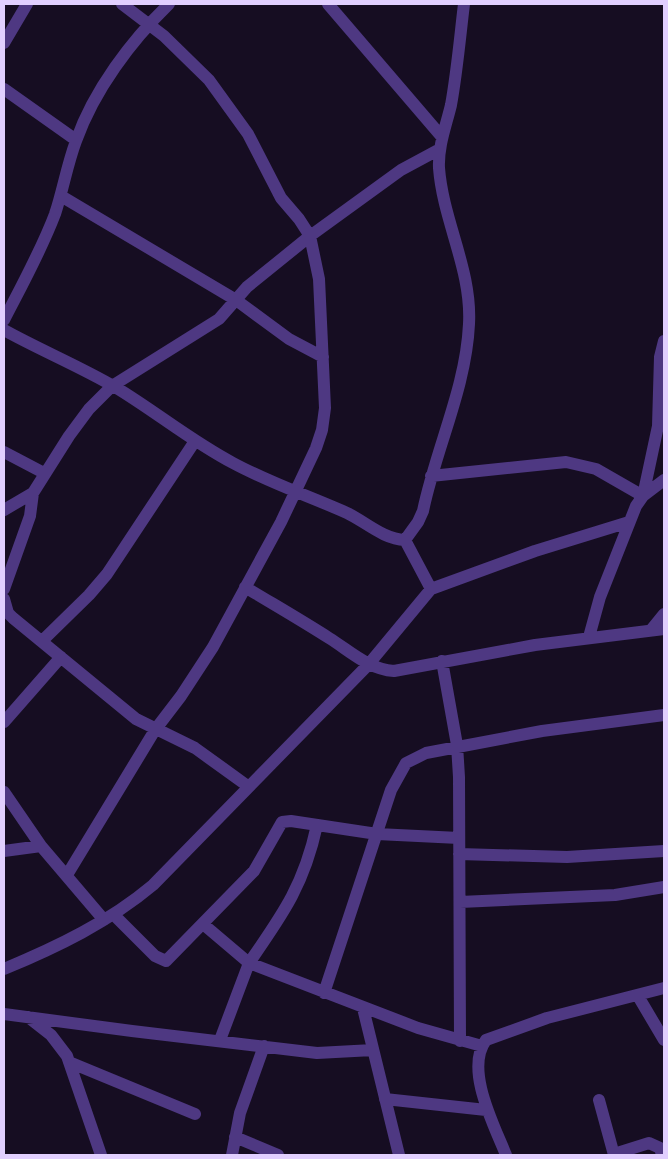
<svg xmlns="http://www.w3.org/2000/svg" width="668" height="1159" font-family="'IBM Plex Sans',sans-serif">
<rect width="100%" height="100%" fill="#160d22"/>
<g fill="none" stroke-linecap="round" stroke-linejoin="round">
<!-- street -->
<path stroke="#4e3882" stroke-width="12" d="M 328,4 L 442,137
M 4,43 L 27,4
M 4,89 L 76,140
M 61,196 L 236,300 L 289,339 L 323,357
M 4,320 C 22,285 41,251 55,214 C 63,190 67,165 76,141 C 94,90 131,41 169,4
M 4,330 C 40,350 79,366 115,387 C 155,411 191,441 233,463 C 270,483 309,496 347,513 C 366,522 383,539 405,540
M 4,452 L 44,473
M 431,476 L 566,462 L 596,469 L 643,496 L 664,480
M 4,510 L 33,493
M 245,587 C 273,604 301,620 329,638 C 350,651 368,669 394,671 L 535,645 L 664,629
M 4,589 L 30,516 L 33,493 L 69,436 L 89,409 L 112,386 L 219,319 L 247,287 L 310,236 L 401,170 L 440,149
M 431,589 L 405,540 L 418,522 L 423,511 C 436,448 466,388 469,324 C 472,270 443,221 439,168 C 438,146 446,126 451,105 C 457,72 460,37 464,4
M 4,599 L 8,613 L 13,618 L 136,719 L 195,748 L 249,787
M 651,630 L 664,614
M 589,637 L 600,597 L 636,506 L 643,496 L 658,426 L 660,357 L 664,341
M 42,641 L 89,595 L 107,574 L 195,441
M 442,661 L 457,745 L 459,777 L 460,1041
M 4,722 L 61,657
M 4,792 L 41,846
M 4,851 L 41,846 L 104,920
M 459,854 L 567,857 L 664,851
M 67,875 L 155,730 L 181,696 L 213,647 L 281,522 L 316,448 L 322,430 L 325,408 L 319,279 L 310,236 L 299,219 L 281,198 L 248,134 L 209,80 L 164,36 L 122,4
M 460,902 L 615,895 L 664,887
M 114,915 L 155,956 L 166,961 L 254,871 L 282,822 L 291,821 L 377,834 L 459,838
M 203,924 L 249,963 C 283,914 304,885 317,825
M 4,969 C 57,947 109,922 153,885 L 368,665 L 431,589 L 535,551 L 629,522
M 324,993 L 391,790 L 406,763 L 426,753 L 542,731 L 664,715
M 638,996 L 664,1040
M 363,1008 L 399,1155
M 4,1014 L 132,1031 L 317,1053 L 373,1050
M 28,1017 L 51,1035 L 67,1056 L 101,1155
M 220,1040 L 249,963 L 418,1028 L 482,1046
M 69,1062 L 195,1114
M 385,1099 L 486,1110
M 599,1100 L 614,1155
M 235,1137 L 278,1155
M 614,1154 L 649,1143 L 660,1148 L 662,1155
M 232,1155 L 240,1113 L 264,1046
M 506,1155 C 495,1127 464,1069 486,1040 L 547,1018 L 664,988"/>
</g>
<!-- border -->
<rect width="668" height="1159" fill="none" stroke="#e1cfff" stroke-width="10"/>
</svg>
